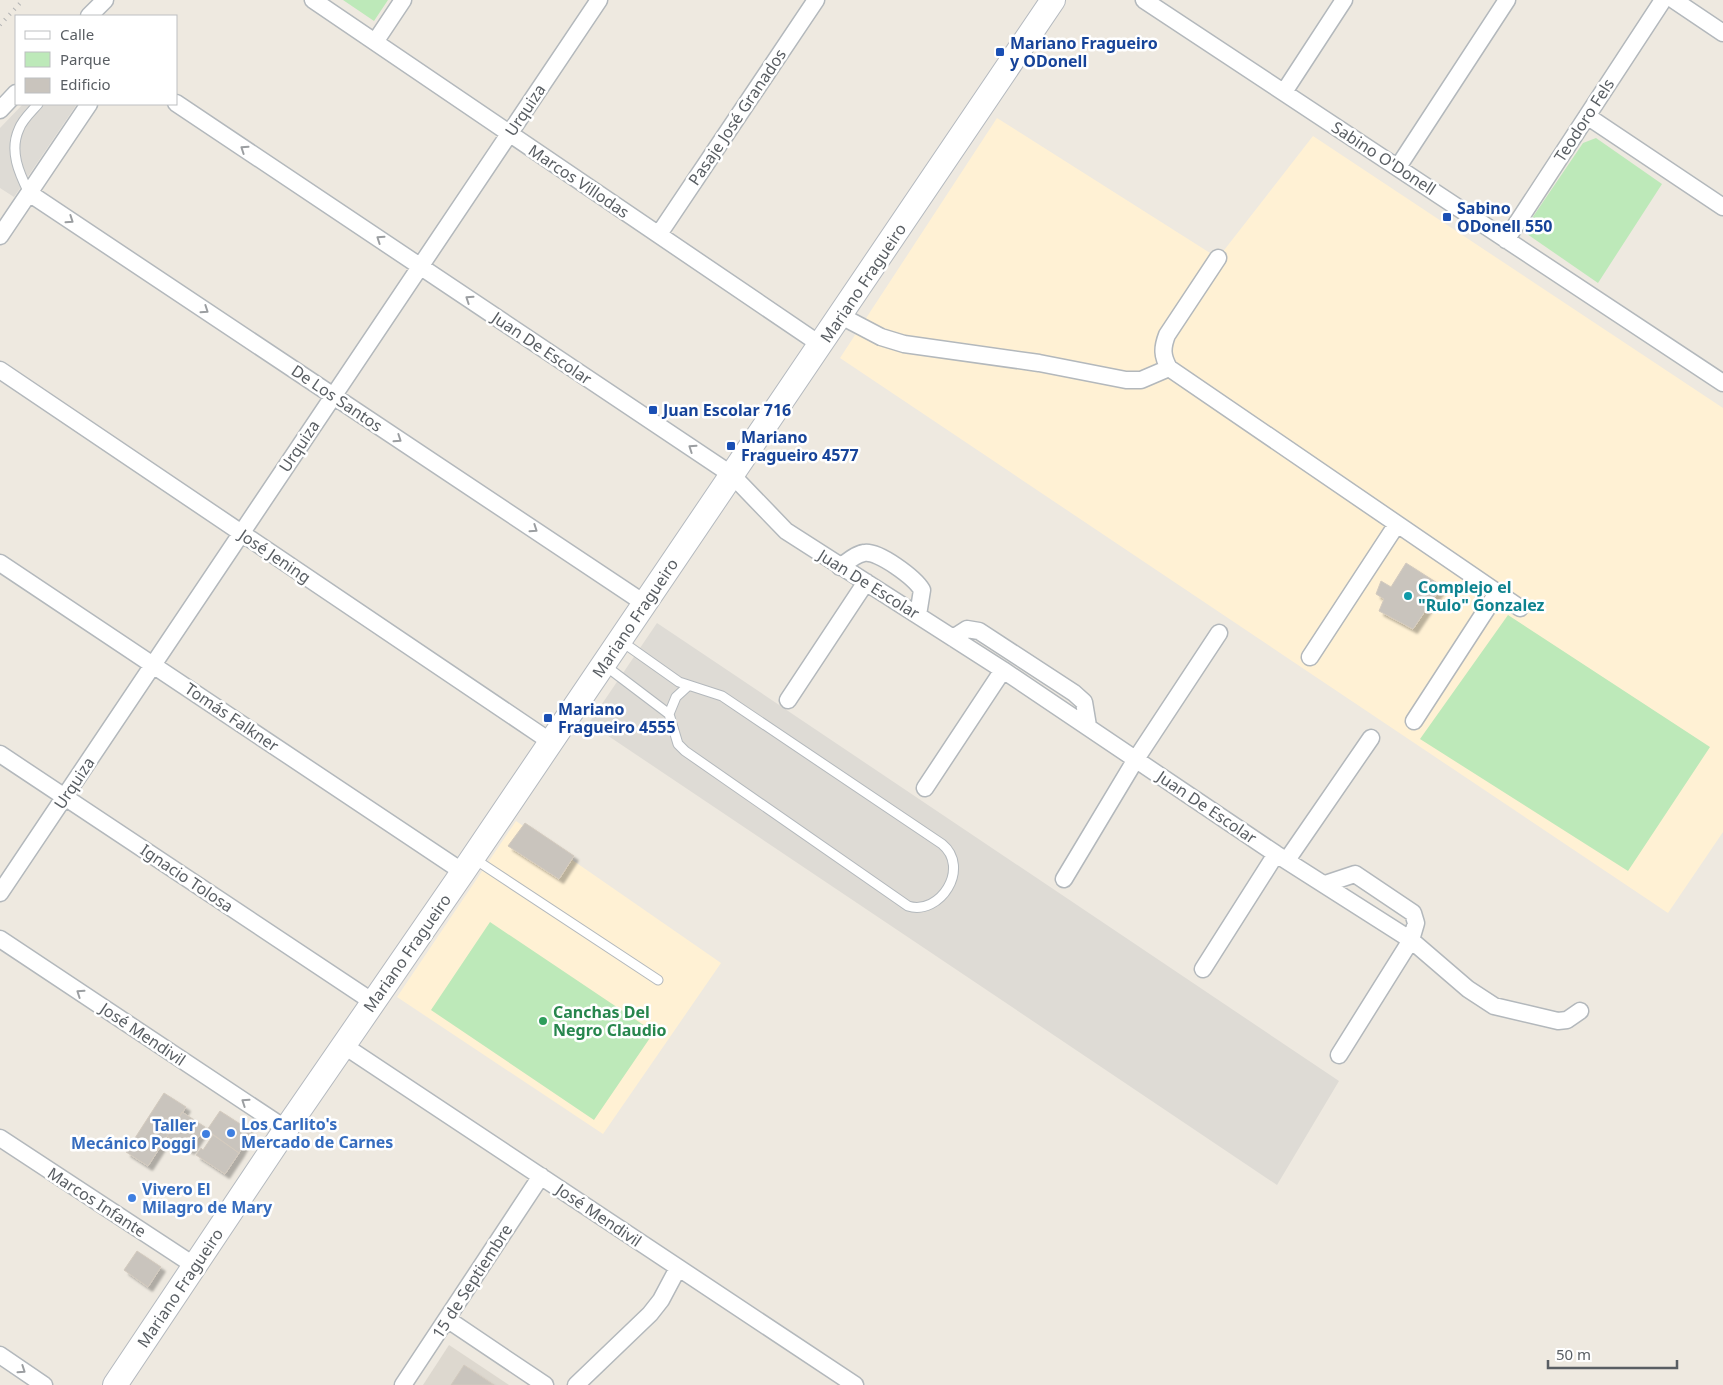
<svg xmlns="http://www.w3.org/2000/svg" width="1723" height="1385" font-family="'Noto Sans',sans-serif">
<defs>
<filter id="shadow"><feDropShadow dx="4.5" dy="4.5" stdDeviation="1" flood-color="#0004"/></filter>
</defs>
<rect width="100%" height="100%" fill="#eee9e0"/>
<!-- commercial -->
<path fill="#fff1d4" d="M 997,118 L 1218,258 L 1313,136 L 1723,408 L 1723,832 L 1668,913 L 840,358 Z
M 516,821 L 721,963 L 603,1134 L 397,997 Z"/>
<!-- industrial -->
<path fill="#dedbd5" d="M 23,104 L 77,104 L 14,197 L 0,188 L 0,128 Z
M 657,623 L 1339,1081 L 1277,1185 L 589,723 Z"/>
<!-- education -->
<path fill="#ddd8cf" d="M 449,1345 L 509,1385 L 423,1385 Z"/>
<!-- green -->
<path fill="#bde9b9" d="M 343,0 L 388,0 L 374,21 Z
M 1596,138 L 1662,184 L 1598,283 L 1527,234 L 1526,227 L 1583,143 Z
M 1508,615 L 1710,747 L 1628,871 L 1420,739 Z
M 490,922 L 654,1032 L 594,1120 L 431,1010 Z"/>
<!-- building -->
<path fill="#c9c4bd" stroke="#d3cabe" filter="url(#shadow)" d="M 1406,563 L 1442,586 L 1413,629 L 1379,611 L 1384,599 L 1376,594 L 1381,581 L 1391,587 Z
M 525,823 L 574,856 L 559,879 L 508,846 Z
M 164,1093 L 186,1107 L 148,1166 L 126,1152 Z
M 220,1111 L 251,1131 L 239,1153 L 207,1130 Z
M 182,1112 L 205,1127 L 190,1150 L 167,1136 Z
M 213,1135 L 239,1153 L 225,1174 L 196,1155 L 201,1148 L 203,1150 Z
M 137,1251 L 161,1267 L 148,1287 L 124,1270 Z
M 464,1365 L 494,1385 L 451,1385 Z"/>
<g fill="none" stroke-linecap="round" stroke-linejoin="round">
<defs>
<path id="lane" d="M 29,193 C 19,173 9,151 19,129 C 22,120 32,111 38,104
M 603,664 L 669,714 L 678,744 L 685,751 L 908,906 C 940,916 971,868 942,844 L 722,696 L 679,682 L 621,641
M 669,714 L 676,697 L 688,686
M 473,858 L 658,980"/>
<path id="street" d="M 313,0 L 821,345
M 1144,0 L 1723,383
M 1674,0 L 1723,33
M 89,16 L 105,0
M 375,42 L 403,0
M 1284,92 L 1344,0
M 176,103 L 732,475 L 786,531 L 1003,670 L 1276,854 L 1411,940 L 1468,989 L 1494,1006 L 1558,1021 L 1567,1020 L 1580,1011
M 0,110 L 16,93
M 1587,116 L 1723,207
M 1398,167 L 1507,0
M 29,193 L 644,603
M 659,234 L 816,0
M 0,236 L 89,104
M 1506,240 L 1663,0
M 1218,258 L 1167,335 C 1162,348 1162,356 1169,368 L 1520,608
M 841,316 L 881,337 L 904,344 L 1039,363 L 1126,380 L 1141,380 L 1169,368
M 0,370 L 551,742
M 0,563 L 463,872
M 840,567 C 847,562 856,554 864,553 C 878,550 915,578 922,590 L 918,615
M 953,638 L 967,629 L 979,631 L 1074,693 L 1084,702 L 1088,726
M 1310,657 L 1397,524
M 788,700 L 866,582
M 1414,721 L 1497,593
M 0,754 L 373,1002
M 925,788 L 1003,670
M 1287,860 L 1371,738
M 1064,879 L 1136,759 L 1219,633
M 1325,884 L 1355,874 L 1413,913 L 1416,923 L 1411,940 L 1339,1055
M 0,893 L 599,0
M 0,939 L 286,1129
M 1203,969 L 1276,854
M 343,1045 L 855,1385
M 0,1138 L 195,1266
M 447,1319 L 545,1385
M 0,1355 L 44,1385
M 403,1385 L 541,1176
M 576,1385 L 650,1314 L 661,1300 L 678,1268"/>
<path id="secondary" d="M 115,1385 L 286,1129 L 463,872 L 1053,0"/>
</defs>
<!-- lane casing -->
<use href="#lane" stroke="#b3b8bc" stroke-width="11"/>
<!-- street casing -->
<use href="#street" stroke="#b3b8bc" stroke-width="19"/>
<!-- secondary casing -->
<use href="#secondary" stroke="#b4b9bf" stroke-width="26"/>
<!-- lane -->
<use href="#lane" stroke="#fff" stroke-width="9"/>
<!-- street -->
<use href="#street" stroke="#fff" stroke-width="16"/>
<!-- secondary -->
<use href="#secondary" stroke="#fff" stroke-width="24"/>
<!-- rail -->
<path stroke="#b2b3b4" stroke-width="4" stroke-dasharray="1 6" stroke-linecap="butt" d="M 0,25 L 23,0"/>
</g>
<!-- one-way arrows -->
<defs><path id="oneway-chevron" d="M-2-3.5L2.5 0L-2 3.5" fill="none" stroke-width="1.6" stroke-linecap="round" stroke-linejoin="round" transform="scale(1.25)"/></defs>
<g stroke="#9b9ea1">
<use href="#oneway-chevron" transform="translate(244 149) rotate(-146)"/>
<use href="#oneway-chevron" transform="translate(70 220) rotate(34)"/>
<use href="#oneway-chevron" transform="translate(380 239) rotate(-146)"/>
<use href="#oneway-chevron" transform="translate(469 299) rotate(-146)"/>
<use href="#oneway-chevron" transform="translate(205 310) rotate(34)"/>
<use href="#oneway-chevron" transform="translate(398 439) rotate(34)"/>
<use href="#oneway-chevron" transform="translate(692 448) rotate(-146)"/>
<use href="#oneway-chevron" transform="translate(534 529) rotate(34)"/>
<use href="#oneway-chevron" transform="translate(80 993) rotate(-146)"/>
<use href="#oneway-chevron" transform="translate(245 1102) rotate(-146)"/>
<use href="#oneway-chevron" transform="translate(22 1370) rotate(34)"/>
</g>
<!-- markers -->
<g fill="#1a4fb4" stroke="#fff" stroke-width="2">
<rect x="995" y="47" width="10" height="10" rx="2.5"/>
<rect x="1442" y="212" width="10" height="10" rx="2.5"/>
<rect x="648" y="405" width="10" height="10" rx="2.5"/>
<rect x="726" y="441" width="10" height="10" rx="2.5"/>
<rect x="543" y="713" width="10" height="10" rx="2.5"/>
</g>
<circle fill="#0f9aa8" stroke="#fff" stroke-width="2" cx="1408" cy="596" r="5"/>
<circle fill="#2e9e5b" stroke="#fff" stroke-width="2" cx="543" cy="1021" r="5"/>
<g fill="#3f7fe0" stroke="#fff" stroke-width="2">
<circle cx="231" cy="1133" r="5"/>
<circle cx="206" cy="1134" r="5"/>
<circle cx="132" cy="1198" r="5"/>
</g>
<g text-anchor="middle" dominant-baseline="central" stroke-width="5" stroke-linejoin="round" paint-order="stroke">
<!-- transit labels -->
<g font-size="16" font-weight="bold" fill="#164399" stroke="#fff" text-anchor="start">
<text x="1010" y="43">Mariano Fragueiro<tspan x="1010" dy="18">y ODonell</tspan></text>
<text x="1457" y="208">Sabino<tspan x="1457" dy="18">ODonell 550</tspan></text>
<text x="663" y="410">Juan Escolar 716</text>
<text x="741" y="437">Mariano<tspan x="741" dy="18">Fragueiro 4577</tspan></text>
<text x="558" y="709">Mariano<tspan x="558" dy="18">Fragueiro 4555</tspan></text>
</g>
<!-- street labels -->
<g font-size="16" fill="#595e63" stroke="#fff">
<text transform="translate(525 110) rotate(-56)">Urquiza</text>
<text transform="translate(737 117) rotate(-56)">Pasaje José Granados</text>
<text transform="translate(1584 120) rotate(-57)">Teodoro Fels</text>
<text transform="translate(1384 158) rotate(33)">Sabino O'Donell</text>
<text transform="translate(579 181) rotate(34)">Marcos Villodas</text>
<text transform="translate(863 283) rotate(-56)">Mariano Fragueiro</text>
<text transform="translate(542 348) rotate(34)">Juan De Escolar</text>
<text transform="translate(337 398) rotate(34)">De Los Santos</text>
<text transform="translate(299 446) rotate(-56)">Urquiza</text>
<text transform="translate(275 556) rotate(34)">José Jening</text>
<text transform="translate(869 584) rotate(32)">Juan De Escolar</text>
<text transform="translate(635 618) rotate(-56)">Mariano Fragueiro</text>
<text transform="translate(232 717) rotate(34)">Tomás Falkner</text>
<text transform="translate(74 783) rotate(-56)">Urquiza</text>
<text transform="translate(1207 807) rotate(34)">Juan De Escolar</text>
<text transform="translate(187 878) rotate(34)">Ignacio Tolosa</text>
<text transform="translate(407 953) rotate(-55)">Mariano Fragueiro</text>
<text transform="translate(143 1034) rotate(34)">José Mendivil</text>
<text transform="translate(97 1202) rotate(33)">Marcos Infante</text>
<text transform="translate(599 1215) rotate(34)">José Mendivil</text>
<text transform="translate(472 1281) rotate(-57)">15 de Septiembre</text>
<text transform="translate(180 1288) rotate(-56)">Mariano Fragueiro</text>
</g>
<!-- culture labels -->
<g font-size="16" font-weight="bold" fill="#0d838f" stroke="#fff" text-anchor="start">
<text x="1418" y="587">Complejo el<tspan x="1418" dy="18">"Rulo" Gonzalez</tspan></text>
</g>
<!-- leisure labels -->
<g font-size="16" font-weight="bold" fill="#27864d" stroke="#fff" text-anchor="start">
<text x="553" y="1012">Canchas Del<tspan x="553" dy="18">Negro Claudio</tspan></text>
</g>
<!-- shop labels -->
<g font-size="16" font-weight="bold" fill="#366cbe" stroke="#fff" text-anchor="start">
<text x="241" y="1124">Los Carlito's<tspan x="241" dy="18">Mercado de Carnes</tspan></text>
<text x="196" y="1125" text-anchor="end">Taller<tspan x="196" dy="18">Mecánico Poggi</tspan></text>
<text x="142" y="1189">Vivero El<tspan x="142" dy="18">Milagro de Mary</tspan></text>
</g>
</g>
<!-- legend -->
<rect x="15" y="15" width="162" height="90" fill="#ffffff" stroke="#bdbfc1"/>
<rect x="25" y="31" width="25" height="8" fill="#ffffff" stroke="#bdbfc1"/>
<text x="60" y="40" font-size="15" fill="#595e63">Calle</text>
<rect x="25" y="52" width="25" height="15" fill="#bde9b9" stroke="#bdbfc1"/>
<text x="60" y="65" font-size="15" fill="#595e63">Parque</text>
<rect x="25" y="78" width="25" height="15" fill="#c9c4bd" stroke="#bdbfc1"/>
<text x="60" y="90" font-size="15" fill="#595e63">Edificio</text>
<!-- scale -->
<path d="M1548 1360v8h129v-8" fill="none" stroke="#595e63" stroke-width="2.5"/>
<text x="1556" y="1360" font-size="15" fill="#595e63" stroke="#ffffff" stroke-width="4" paint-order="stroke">50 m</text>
</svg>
